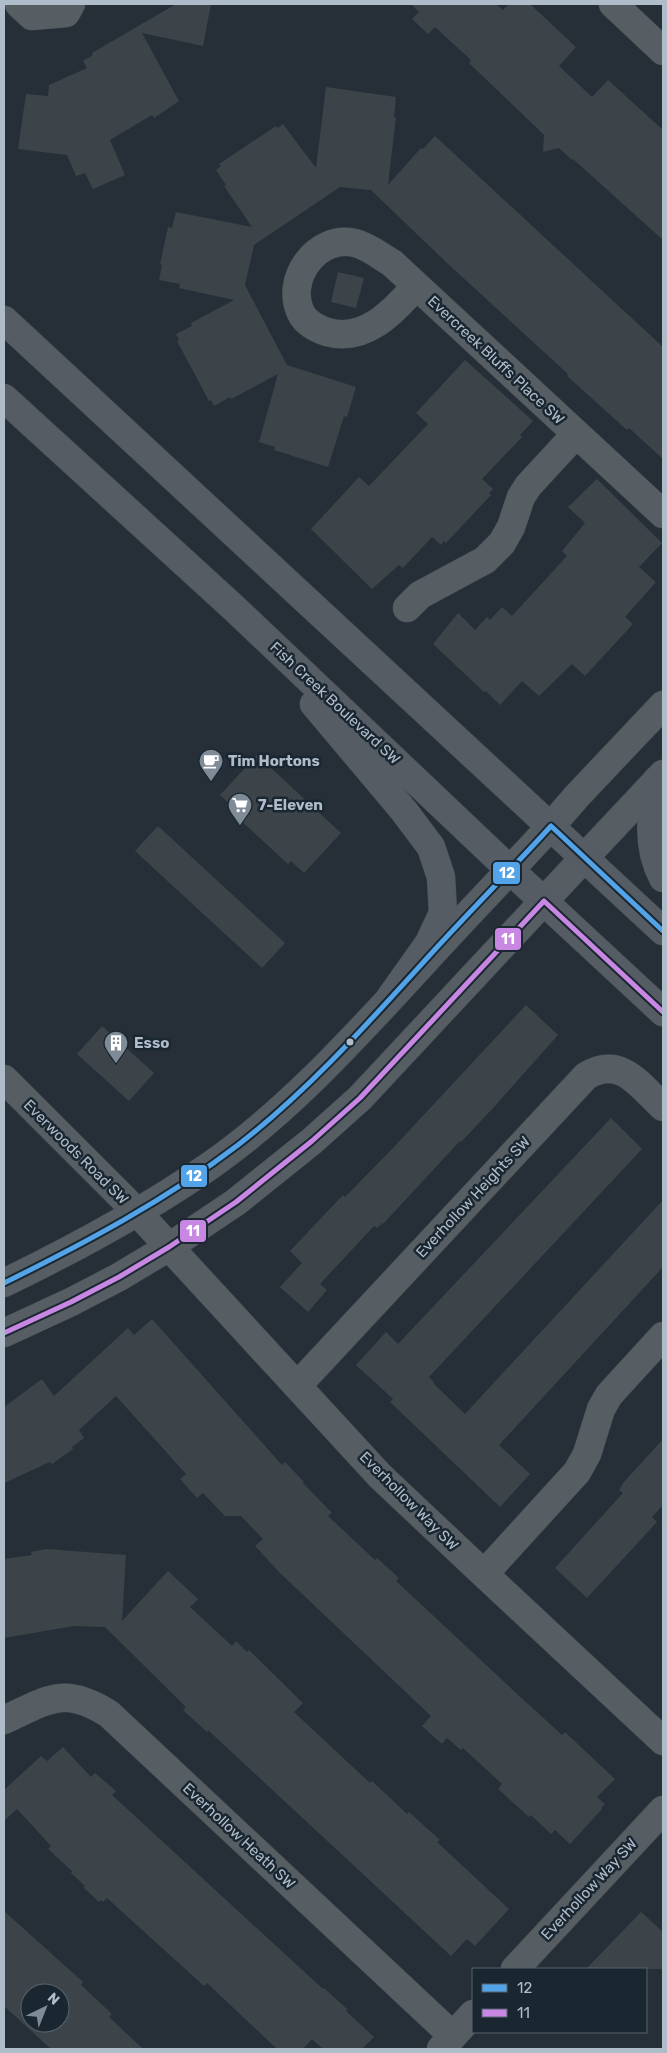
<svg xmlns="http://www.w3.org/2000/svg" width="667" height="2053" font-family="Rubik,sans-serif">
<rect width="100%" height="100%" fill="#262f37"/>
<!-- building -->
<path fill="#3c444a" fill-rule="evenodd" d="M 176,4 L 211,4 L 203,46 L 142,33 L 179,101 L 154,118 L 152,115 L 110,140 L 125,175 L 93,189 L 85,173 L 76,176 L 67,155 L 18,149 L 26,94 L 48,96 L 49,85 L 87,68 L 83,61 L 93,55 L 92,53 Z
M 411,4 L 496,4 L 503,10 L 509,4 L 530,4 L 576,47 L 559,66 L 592,97 L 608,80 L 663,130 L 663,240 L 573,159 L 572,160 L 559,148 L 543,152 L 544,135 L 538,129 L 469,63 L 471,60 L 435,27 L 428,34 L 412,19 L 419,12 Z
M 326,87 L 396,97 L 394,117 L 396,117 L 388,185 L 421,148 L 423,149 L 435,136 L 663,347 L 663,459 L 629,428 L 627,430 L 567,376 L 568,374 L 447,263 L 371,190 L 340,187 L 254,245 L 245,285 L 287,365 L 356,387 L 347,417 L 344,416 L 328,467 L 274,450 L 275,447 L 259,442 L 278,374 L 231,399 L 230,397 L 214,406 L 211,400 L 209,401 L 177,341 L 179,340 L 176,334 L 192,326 L 191,323 L 234,300 L 179,288 L 180,284 L 159,280 L 162,265 L 160,264 L 168,227 L 172,228 L 176,212 L 252,227 L 224,186 L 226,185 L 216,170 L 221,166 L 219,164 L 276,126 L 278,128 L 283,124 L 316,168 Z
M 338,272 L 364,278 L 356,308 L 331,302 Z
M 465,360 L 533,421 L 520,435 L 522,437 L 482,479 L 493,489 L 489,493 L 491,495 L 446,543 L 444,541 L 441,545 L 432,537 L 403,568 L 399,565 L 372,589 L 311,529 L 359,477 L 369,486 L 428,424 L 416,413 Z
M 597,479 L 662,543 L 639,567 L 656,582 L 625,617 L 633,624 L 585,676 L 572,664 L 539,696 L 522,681 L 500,705 L 486,691 L 484,692 L 433,644 L 458,613 L 475,630 L 487,617 L 490,620 L 502,607 L 512,616 L 567,556 L 562,551 L 585,523 L 568,507 Z
M 257,755 L 341,833 L 304,873 L 291,861 L 288,864 L 237,817 L 240,814 L 220,795 Z
M 158,826 L 285,943 L 262,968 L 135,851 Z
M 526,1005 L 558,1035 L 495,1106 L 461,1142 L 460,1141 L 383,1224 L 382,1223 L 377,1228 L 374,1226 L 320,1284 L 327,1290 L 308,1312 L 280,1287 L 302,1263 L 290,1251 L 343,1195 L 345,1197 L 393,1148 Z
M 102,1026 L 154,1073 L 129,1101 L 77,1054 Z
M 611,1118 L 642,1149 L 429,1377 L 434,1382 L 433,1383 L 465,1414 L 663,1200 L 663,1267 L 499,1445 L 530,1474 L 500,1507 L 390,1402 L 393,1399 L 356,1365 L 386,1332 L 398,1344 Z
M 152,1319 L 282,1465 L 285,1462 L 304,1482 L 303,1483 L 332,1513 L 328,1516 L 375,1560 L 377,1558 L 399,1578 L 396,1581 L 515,1692 L 562,1735 L 565,1732 L 615,1779 L 597,1797 L 605,1804 L 601,1808 L 602,1809 L 570,1844 L 555,1830 L 551,1834 L 531,1815 L 529,1817 L 498,1789 L 502,1784 L 463,1748 L 461,1750 L 447,1738 L 442,1744 L 422,1726 L 431,1716 L 279,1572 L 255,1546 L 263,1539 L 241,1516 L 225,1516 L 203,1493 L 197,1498 L 180,1479 L 186,1474 L 116,1396 L 79,1430 L 84,1438 L 72,1447 L 73,1449 L 52,1464 L 50,1462 L 4,1483 L 4,1407 L 42,1379 L 54,1396 L 128,1328 L 134,1335 Z
M 663,1439 L 663,1505 L 652,1517 L 657,1522 L 587,1598 L 555,1568 L 623,1493 L 619,1490 L 624,1482 Z
M 46,1549 L 126,1555 L 122,1621 L 168,1571 L 198,1599 L 190,1607 L 232,1646 L 236,1641 L 247,1652 L 249,1650 L 303,1703 L 294,1712 L 370,1783 L 372,1781 L 407,1814 L 409,1812 L 440,1840 L 437,1842 L 509,1909 L 475,1946 L 467,1939 L 451,1956 L 208,1730 L 207,1732 L 183,1710 L 186,1707 L 105,1627 L 74,1626 L 4,1638 L 4,1559 L 32,1555 L 31,1552 Z
M 63,1747 L 91,1777 L 95,1773 L 116,1791 L 112,1795 L 323,1989 L 324,1988 L 347,2009 L 346,2011 L 374,2037 L 362,2049 L 323,2049 L 312,2039 L 303,2049 L 277,2049 L 207,1983 L 204,1986 L 107,1898 L 103,1902 L 101,1900 L 99,1902 L 83,1887 L 85,1886 L 71,1873 L 72,1871 L 48,1849 L 51,1846 L 17,1809 L 4,1821 L 4,1790 L 41,1756 L 47,1761 Z
M 4,1911 L 83,1982 L 81,1985 L 112,2014 L 109,2017 L 143,2049 L 51,2049 L 4,2006 ZM 30,1993 L 60,1993 L 60,2023 L 30,2023 Z
M 641,1912 L 663,1932 L 663,1969 L 586,1969 Z"/>
<g fill="none" stroke-linecap="round" stroke-linejoin="round">
<defs>
<path id="minor" d="M 19,4 L 32,16 L 66,13 L 71,4
M 613,4 L 663,51
M 416,286 C 394,311 365,343 327,332 C 318,329 307,323 302,315 C 283,280 317,234 355,243 C 368,246 380,256 392,263 L 663,514
M 407,608 L 420,595 L 485,560 L 502,543 L 511,527 L 521,497 L 528,486 L 576,434
M 551,826 L 577,796 L 663,705
M 585,857 L 663,774
M 4,1079 L 138,1213 L 380,1476 L 484,1574 L 663,1741
M 297,1386 L 586,1076 C 621,1055 639,1085 663,1107
M 484,1574 L 577,1472 L 587,1454 L 601,1409 L 609,1395 L 663,1336
M 4,1720 C 48,1700 63,1685 109,1714 L 453,2036
M 515,1969 L 663,1810
M 441,2049 L 473,2014"/>
<path id="tertiary" d="M 4,1283 C 76,1248 145,1211 211,1165 C 288,1111 351,1041 414,973 C 459,923 506,875 551,826
M 4,1333 L 71,1302 L 119,1277 L 169,1247 L 236,1202 L 312,1141 L 360,1098 L 585,857"/>
<path id="secondary" d="M 4,320 L 663,931
M 4,398 L 235,609 L 510,870 L 663,1012
M 314,704 L 404,811 L 431,847 L 441,877 L 443,913 L 429,943 L 390,998
M 657,780 C 651,814 646,846 663,878"/>
</defs>
<!-- minor casing -->
<use href="#minor" stroke="#454b51" stroke-width="29"/>
<!-- tertiary casing -->
<use href="#tertiary" stroke="#454b51" stroke-width="29"/>
<!-- secondary casing -->
<use href="#secondary" stroke="#454b51" stroke-width="29"/>
<!-- minor -->
<use href="#minor" stroke="#565e64" stroke-width="28"/>
<!-- tertiary -->
<use href="#tertiary" stroke="#565e64" stroke-width="28"/>
<!-- secondary -->
<use href="#secondary" stroke="#555c63" stroke-width="28"/>
<defs>
<path id="bus-1" d="M 4,1283 C 85,1243 166,1200 238,1145 C 309,1090 369,1022 429,956 C 469,912 511,870 551,826 L 663,931"/>
<path id="bus-2" d="M 4,1333 L 71,1302 L 119,1277 L 169,1247 L 236,1202 L 312,1141 L 360,1098 L 544,901 L 663,1012"/>
</defs>
<!-- bus-1 casing -->
<use href="#bus-1" stroke="#1a2731" stroke-width="9"/>
<!-- bus-2 casing -->
<use href="#bus-2" stroke="#1a2731" stroke-width="9"/>
<!-- bus-1 -->
<use href="#bus-1" stroke="#53a3e8" stroke-width="5"/>
<!-- bus-2 -->
<use href="#bus-2" stroke="#c787e3" stroke-width="5"/>
</g>
<!-- icons -->
<defs>
<symbol id="cafe-pin" viewBox="-11 -11 22 30"><path d="M0 17L-7.5 6A9.5 9.5 0 1 1 7.5 6Z" fill="#7f8b96" stroke="#1a2731"/><path d="M-5.5-4.5H6V0H3Q3 3.5 0 3.5H-2.5Q-5.5 3.5-5.5 0ZM3-3.2v2h1.7v-2ZM-6 4.5H4V6H-6Z" fill="#fff"/></symbol>
<symbol id="supermarket-pin" viewBox="-11 -11 22 30"><path d="M0 17L-7.5 6A9.5 9.5 0 1 1 7.5 6Z" fill="#7f8b96" stroke="#1a2731"/><path d="M-6-5.5h2.5l.6 2H6L4.5 2H-2.5L-4.4-4H-6ZM-1.5 3.2a1.3 1.3 0 1 0 .1 0ZM3 3.2a1.3 1.3 0 1 0 .1 0Z" fill="#fff"/></symbol>
<symbol id="building-pin" viewBox="-11 -11 22 30"><path d="M0 17L-7.5 6A9.5 9.5 0 1 1 7.5 6Z" fill="#7f8b96" stroke="#1a2731"/><path d="M-4-6H4V6H1V3H-1V6H-4ZM-2.5-4.3h1.7v1.8h-1.7ZM.8-4.3h1.7v1.8H.8ZM-2.5-1h1.7V.8h-1.7ZM.8-1h1.7V.8H.8Z" fill="#fff"/></symbol>
</defs>
<g fill-rule="evenodd">
<use href="#cafe-pin" x="197" y="747" width="28" height="38"/>
<use href="#supermarket-pin" x="226" y="791" width="28" height="38"/>
<use href="#building-pin" x="102" y="1029" width="28" height="38"/>
</g>
<!-- markers -->
<circle fill="#afbcc9" stroke="#1a2731" stroke-width="2" cx="350" cy="1042" r="4.5"/>
<g text-anchor="middle" dominant-baseline="central" stroke-width="5" stroke-linejoin="round" paint-order="stroke">
<!-- street labels -->
<g font-size="15" fill="#afbcc9" stroke="#1a2731">
<text transform="translate(496 360) rotate(43)">Evercreek Bluffs Place SW</text>
<text transform="translate(335 703) rotate(43)">Fish Creek Boulevard SW</text>
<text transform="translate(76 1152) rotate(45)">Everwoods Road SW</text>
<text transform="translate(473 1197) rotate(-47)">Everhollow Heights SW</text>
<text transform="translate(409 1501) rotate(45)">Everhollow Way SW</text>
<text transform="translate(239 1836) rotate(43)">Everhollow Heath SW</text>
<text transform="translate(589 1889) rotate(-47)">Everhollow Way SW</text>
</g>
<!-- poi labels -->
<g font-size="15" font-weight="bold" fill="#afbcc9" stroke="#1a2731" text-anchor="start">
<text x="228" y="761">Tim Hortons</text>
<text x="258" y="805">7-Eleven</text>
<text x="134" y="1043">Esso</text>
</g>
</g>
<g stroke="#1a2731" stroke-width="2">
<rect x="492" y="861" width="29" height="24" rx="5" fill="#53a3e8"/>
<rect x="494" y="927" width="28" height="24" rx="5" fill="#c787e3"/>
<rect x="180" y="1164" width="28" height="24" rx="5" fill="#53a3e8"/>
<rect x="179" y="1219" width="28" height="24" rx="5" fill="#c787e3"/>
</g>
<g font-size="14" text-anchor="middle" font-weight="bold" fill="#fff">
<text x="507" y="878">12</text>
<text x="508" y="944">11</text>
<text x="194" y="1181">12</text>
<text x="193" y="1236">11</text>
</g>
<!-- border -->
<rect width="667" height="2053" fill="none" stroke="#afbcc9" stroke-width="10"/>
<!-- legend -->
<rect x="472" y="1968" width="175" height="65" fill="#1a2731" stroke="#56636e"/>
<rect x="482" y="1984" width="25" height="8" fill="#53a3e8" stroke="#56636e"/>
<text x="517" y="1993" font-size="15" fill="#afbcc9">12</text>
<rect x="482" y="2009" width="25" height="8" fill="#c787e3" stroke="#56636e"/>
<text x="517" y="2018" font-size="15" fill="#afbcc9">11</text>
<!-- north arrow -->
<g transform="translate(45 2008) rotate(43)"><circle r="24" fill="#1a2731" stroke="#56636e"/>
<path d="M0-4L9 19L0 12L-9 19Z" fill="#7f8b96"/>
<text y="-8" font-size="14" font-weight="bold" text-anchor="middle" fill="#afbcc9">N</text>
</g>
</svg>
